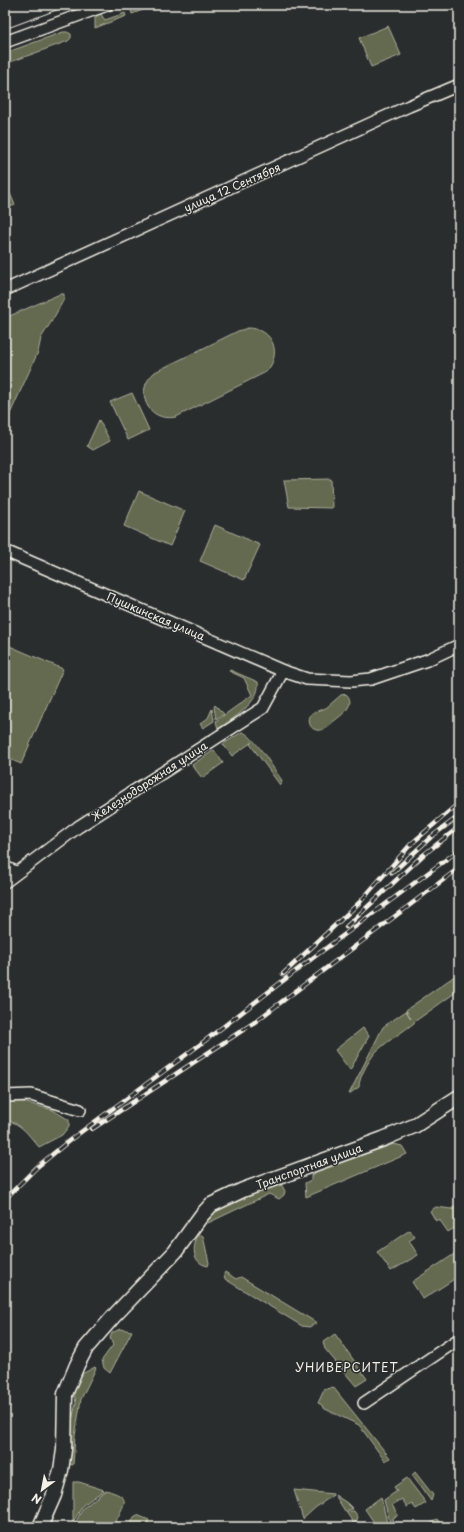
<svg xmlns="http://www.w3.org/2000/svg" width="464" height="1532" font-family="'Playpen Sans',sans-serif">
<rect width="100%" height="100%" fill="#2a2d2e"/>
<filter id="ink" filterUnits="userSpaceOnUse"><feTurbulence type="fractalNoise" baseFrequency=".025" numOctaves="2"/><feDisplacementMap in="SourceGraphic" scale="8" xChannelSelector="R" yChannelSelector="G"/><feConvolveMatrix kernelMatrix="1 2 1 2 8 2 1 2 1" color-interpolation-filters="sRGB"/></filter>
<g filter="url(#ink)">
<!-- green -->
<path fill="#636a50" stroke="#acae9c" d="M 145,5 L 156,5 L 132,14 L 131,10 Z
M 100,13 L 105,20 L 125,13 L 126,16 L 95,28 L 95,17 Z
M 388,26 L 401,55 L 371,67 L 359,38 Z
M 63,32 L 67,32 L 71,34 L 71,38 L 68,41 L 5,64 L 5,53 Z
M 5,182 L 15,205 L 5,209 Z
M 60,294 L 64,294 L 64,299 L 53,319 L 41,338 L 38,352 L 5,425 L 5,318 Z
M 248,328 C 273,328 283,354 266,372 L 176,417 C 147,423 133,390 155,372 L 238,331 Z
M 132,393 L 149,430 L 128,440 L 110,402 Z
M 99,420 L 110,441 L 93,450 L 87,446 Z
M 331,479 L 332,508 L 289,507 L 284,480 Z
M 139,491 L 185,511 L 170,546 L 124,526 Z
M 215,525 L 260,545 L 244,580 L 200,561 Z
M 5,644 L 63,669 L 21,764 L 5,757 Z
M 230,670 L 258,682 C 261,702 232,719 218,729 L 216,721 L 252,695 L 244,678 L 229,671 Z
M 346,694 C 357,704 342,715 334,721 C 330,724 326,729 321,730 C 310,732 306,720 312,713 L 326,708 L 341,695 Z
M 215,705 L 224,714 L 216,719 L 214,707 Z
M 212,709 L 214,721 L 203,728 L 200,724 L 208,718 Z
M 242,732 C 253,734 273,768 281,779 L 282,782 L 280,785 L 250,744 L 252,742 L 232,756 L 223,744 Z
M 214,750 L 223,763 L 202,778 L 192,765 Z
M 459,973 L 459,990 L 414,1022 L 414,1023 C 403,1032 390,1039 379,1049 C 372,1054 358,1078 359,1087 L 349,1094 L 383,1027 L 406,1011 L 411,1019 L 406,1010 Z
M 363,1028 L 369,1036 L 350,1070 L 335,1050 Z
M 16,1100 L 53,1110 L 69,1120 L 69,1126 L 62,1135 L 39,1147 C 31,1138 19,1120 5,1121 L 5,1102 Z
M 394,1144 L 402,1146 L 407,1154 L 306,1197 L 305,1183 L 311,1180 L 311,1175 L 314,1174 L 316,1171 Z
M 278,1184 L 281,1184 L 285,1191 L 284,1195 L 279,1199 L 269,1194 L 208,1223 L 207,1223 L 208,1218 L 218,1207 Z
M 459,1204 L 459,1225 L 448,1232 L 439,1219 L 436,1221 L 430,1211 L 436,1207 L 451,1209 Z
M 410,1230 L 415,1237 L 409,1241 L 418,1255 L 391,1271 L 377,1252 Z
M 199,1234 L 203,1236 L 209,1263 L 208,1266 C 191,1263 192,1245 199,1234 Z
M 459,1251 L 459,1276 L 423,1299 L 412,1282 Z
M 225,1272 L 236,1279 L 241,1277 L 317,1323 L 309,1327 L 302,1326 L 225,1279 L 224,1274 Z
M 120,1329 L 132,1331 L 110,1373 L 104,1368 L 102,1360 L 113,1345 L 110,1338 L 112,1333 Z
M 335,1334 L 367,1379 L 356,1386 L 325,1349 L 323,1342 Z
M 95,1367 L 96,1368 L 81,1399 L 75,1436 L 73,1465 L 68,1464 L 71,1425 L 76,1403 L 74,1392 L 75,1388 L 82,1374 Z
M 333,1387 L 390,1458 L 385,1461 L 359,1425 L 323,1408 L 322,1405 L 318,1403 L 324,1390 Z
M 415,1472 L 433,1495 L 431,1501 L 412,1475 Z
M 407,1478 L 426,1503 L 416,1509 L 412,1504 L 407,1507 L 402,1499 L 392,1505 L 398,1515 L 393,1518 L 394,1523 L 391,1527 L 384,1500 L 397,1491 L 394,1487 Z
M 73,1482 L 79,1482 L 104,1490 L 83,1505 L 73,1522 Z
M 106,1490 C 131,1498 126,1500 116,1521 L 125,1527 L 73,1527 L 83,1508 Z
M 294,1490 L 333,1494 L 333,1495 L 315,1508 L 303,1519 Z
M 335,1495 L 347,1503 L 353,1509 L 345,1511 Z
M 381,1497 L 388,1527 L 377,1527 L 365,1509 Z
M 354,1511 L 358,1517 L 355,1525 L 346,1512 Z
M 137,1515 L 149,1520 L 146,1527 L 129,1527 L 134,1517 Z
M 437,1519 L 443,1527 L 426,1527 Z"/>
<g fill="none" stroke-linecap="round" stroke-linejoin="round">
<defs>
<path id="minor" d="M 5,42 L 107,5
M 5,290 L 409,106 L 459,85
M 5,551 L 283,671 L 307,679 L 351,681 L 371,679 L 427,660 L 459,645
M 5,867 L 16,872
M 5,882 L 78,827 L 263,708 L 283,671
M 5,1096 L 31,1095 L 80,1110
M 364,1403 L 459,1339"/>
<path id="tertiary" d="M 40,1527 L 54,1495 L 61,1470 L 64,1450 L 65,1394 L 77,1365 L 86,1348 L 113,1317 L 175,1252 L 201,1216 L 211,1205 L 243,1190 L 383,1139 L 414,1126 L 459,1097"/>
</defs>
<!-- minor casing -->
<use href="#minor" stroke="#f4f1e8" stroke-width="14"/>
<!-- tertiary casing -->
<use href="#tertiary" stroke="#f4f1e8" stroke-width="17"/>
<!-- minor -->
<use href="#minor" stroke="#2a2d2e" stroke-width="11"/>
<!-- tertiary -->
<use href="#tertiary" stroke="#2a2d2e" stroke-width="14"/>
<!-- tram -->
<path stroke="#f4f1e8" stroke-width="1" d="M 5,29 L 70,5"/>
<defs>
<path id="rail" d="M 392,873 L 431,837 L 459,816
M 346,927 L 422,856 L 459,827
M 283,974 L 360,902 L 411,844 L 459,803
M 92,1129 L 252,1024 L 459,868
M 5,1199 L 37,1167 L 70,1140 L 202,1043 L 314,957 L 459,850"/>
</defs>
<!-- rail casing -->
<use href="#rail" stroke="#f4f1e8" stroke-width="4.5"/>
<!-- rail -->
<use href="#rail" stroke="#2a2d2e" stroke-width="3" stroke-dasharray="9" stroke-linecap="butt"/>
</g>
</g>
<g text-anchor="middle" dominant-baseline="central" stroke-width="3" stroke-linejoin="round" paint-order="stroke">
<!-- street labels -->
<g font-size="11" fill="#f4f1e8" stroke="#2a2d2e">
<text transform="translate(232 187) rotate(-24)">улица 12 Сентября</text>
<text transform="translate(156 616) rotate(23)">Пушкинская улица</text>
<text transform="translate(149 781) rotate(-33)">Железнодорожная улица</text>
<text transform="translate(309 1166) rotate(-20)">Транспортная улица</text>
</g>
<!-- neighbourhood labels -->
<g font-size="12" letter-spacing="1" fill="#f4f1e8" stroke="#2a2d2e">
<text x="347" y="1367">УНИВЕРСИТЕТ</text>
</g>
</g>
<!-- margin -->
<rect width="464" height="1532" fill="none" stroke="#2a2d2e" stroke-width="20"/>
<rect x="10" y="10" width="444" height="1512" fill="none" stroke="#f4f1e8" stroke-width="1.5" filter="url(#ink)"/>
<!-- north arrow -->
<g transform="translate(42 1490) rotate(212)" stroke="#2a2d2e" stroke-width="3" paint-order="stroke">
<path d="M0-3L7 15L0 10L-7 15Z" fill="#f4f1e8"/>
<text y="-6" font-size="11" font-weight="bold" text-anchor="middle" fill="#f4f1e8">N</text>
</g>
</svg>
